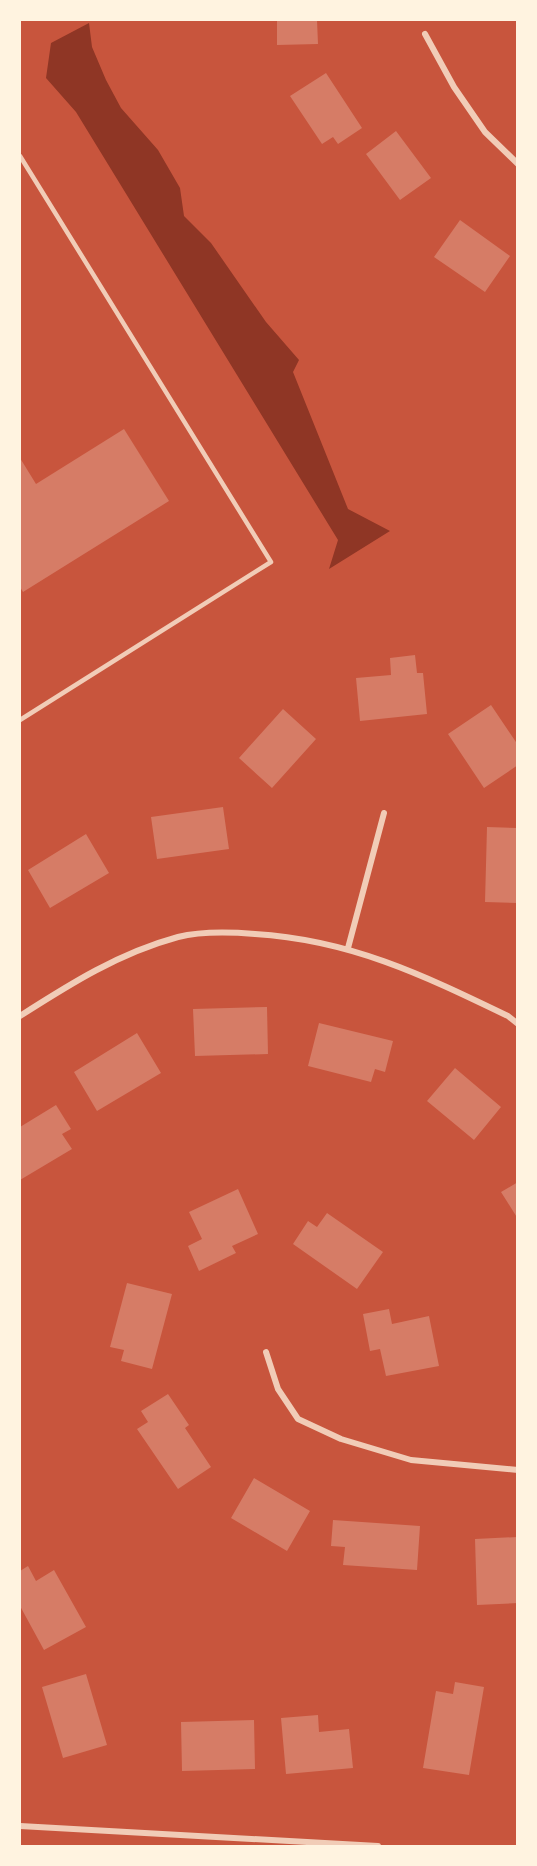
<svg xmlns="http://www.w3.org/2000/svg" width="537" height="1866" font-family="Merriweather,serif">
<rect width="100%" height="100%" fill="#c8553d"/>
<!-- water -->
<path fill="#8f3625" d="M 89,23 L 92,47 L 106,80 L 121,108 L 158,150 L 180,188 L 184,216 L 211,243 L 266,322 L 299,360 L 293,372 L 348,509 L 390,531 L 329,569 L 338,540 L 76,112 L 46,78 L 51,43 Z"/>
<!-- building -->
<path fill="#d67c66" d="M 277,20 L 317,20 L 318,44 L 277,45 Z
M 326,73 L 362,128 L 338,144 L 333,137 L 322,144 L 290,96 Z
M 396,131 L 431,178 L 400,200 L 366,154 Z
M 460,220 L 510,256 L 485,292 L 434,257 Z
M 124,429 L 169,501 L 23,592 L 20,587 L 20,458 L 36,484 Z
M 415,655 L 417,673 L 423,673 L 427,714 L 360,721 L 356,678 L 391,675 L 390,658 Z
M 491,705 L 518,745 L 518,765 L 484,788 L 448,734 Z
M 283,709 L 316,739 L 272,788 L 239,758 Z
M 223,807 L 229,849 L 157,859 L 151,817 Z
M 487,827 L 517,828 L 518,903 L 485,902 Z
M 86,834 L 109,873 L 50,908 L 28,870 Z
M 267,1007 L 268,1054 L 195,1056 L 193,1009 Z
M 319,1023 L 393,1041 L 385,1072 L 375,1069 L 371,1082 L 308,1066 Z
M 137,1033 L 161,1073 L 97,1111 L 74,1072 Z
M 455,1068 L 501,1107 L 474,1140 L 427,1101 Z
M 56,1105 L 71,1129 L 62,1134 L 72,1149 L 20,1180 L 20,1127 Z
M 518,1182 L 518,1219 L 501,1192 Z
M 238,1189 L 258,1234 L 232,1246 L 236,1253 L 199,1271 L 188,1246 L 202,1239 L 189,1212 Z
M 327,1213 L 383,1252 L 357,1289 L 293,1244 L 308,1221 L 317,1227 Z
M 127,1283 L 172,1294 L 152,1369 L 121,1361 L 124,1350 L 110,1347 Z
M 389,1309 L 392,1324 L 429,1316 L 439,1366 L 386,1376 L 380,1349 L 370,1351 L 363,1314 Z
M 168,1394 L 189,1425 L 185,1428 L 211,1467 L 178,1489 L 137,1429 L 148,1422 L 141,1411 Z
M 254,1478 L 310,1511 L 287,1551 L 231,1518 Z
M 333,1520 L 420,1526 L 417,1570 L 343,1565 L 345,1547 L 331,1546 Z
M 518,1537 L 518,1603 L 477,1605 L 475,1539 Z
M 28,1566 L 36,1581 L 54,1570 L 86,1627 L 44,1650 L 20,1606 L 20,1571 Z
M 86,1674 L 107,1745 L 63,1758 L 42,1687 Z
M 455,1682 L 484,1687 L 469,1775 L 423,1768 L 436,1691 L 453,1694 Z
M 318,1715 L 319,1732 L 349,1729 L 353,1768 L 286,1774 L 281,1718 Z
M 254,1720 L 255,1769 L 182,1771 L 181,1722 Z"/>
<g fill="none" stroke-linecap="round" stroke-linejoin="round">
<!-- service -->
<path stroke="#f1ccb7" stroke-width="4.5" d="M 20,156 L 271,562 L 20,720"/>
<!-- minor -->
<path stroke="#f1ccb7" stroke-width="6" d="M 425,34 L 454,87 L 485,132 L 518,164
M 348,948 L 384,813
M 20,1016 C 70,984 119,953 178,937 C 202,931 230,932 255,934 C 351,940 423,975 508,1016 L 518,1024
M 266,1352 L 278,1389 L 298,1419 L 341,1439 L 411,1460 L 518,1470
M 20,1826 L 378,1846"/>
</g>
<!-- border -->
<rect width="537" height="1866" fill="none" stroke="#fff3e0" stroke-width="42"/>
</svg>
